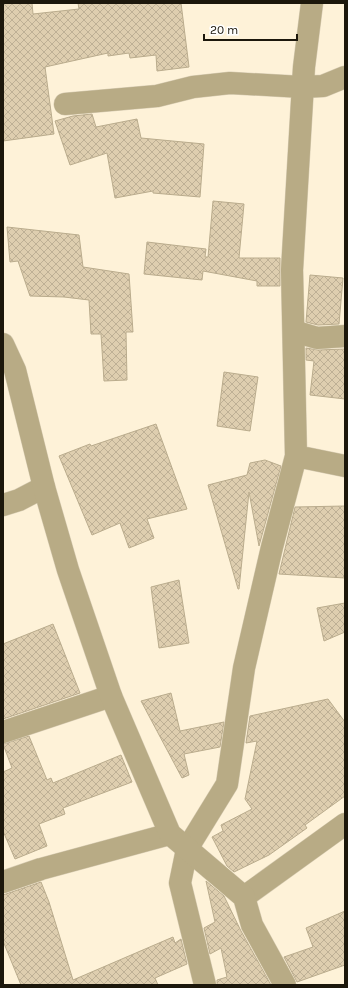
<svg xmlns="http://www.w3.org/2000/svg" width="348" height="988" font-family="Karla,sans-serif">
<defs>
<pattern id="building-cross-hatch" width="8" height="8" patternUnits="userSpaceOnUse"><rect width="8" height="8" fill="#deceaf"/><path d="M0 0l8 8M0 8l8-8" fill="none" stroke="#beb095"/></pattern>
</defs>
<rect width="100%" height="100%" fill="#fef2d8"/>
<!-- building -->
<path fill="url(#building-cross-hatch)" stroke="#baac8d" d="M 3,3 L 32,3 L 33,14 L 79,9 L 78,3 L 181,3 L 189,67 L 157,71 L 156,55 L 130,58 L 129,53 L 108,56 L 108,53 L 45,67 L 54,134 L 3,141 Z
M 92,114 L 96,127 L 137,119 L 141,138 L 204,144 L 200,197 L 153,193 L 153,191 L 115,198 L 107,153 L 70,165 L 55,121 L 73,116 Z
M 213,201 L 244,204 L 239,258 L 280,258 L 280,286 L 257,286 L 257,281 L 203,271 L 202,280 L 144,274 L 147,242 L 206,249 L 205,257 L 208,257 Z
M 7,227 L 79,235 L 83,267 L 129,274 L 133,332 L 126,332 L 127,380 L 104,381 L 101,334 L 91,334 L 89,300 L 64,297 L 30,296 L 18,261 L 10,262 Z
M 310,275 L 343,278 L 339,324 L 318,325 L 306,322 Z
M 306,348 L 318,350 L 345,349 L 345,399 L 310,395 L 314,361 L 306,360 Z
M 224,372 L 258,377 L 250,431 L 217,426 Z
M 156,424 L 187,509 L 147,519 L 154,538 L 129,548 L 120,523 L 92,535 L 59,456 L 90,444 L 91,446 Z
M 265,460 L 281,466 L 259,546 L 249,492 L 239,589 L 238,589 L 208,485 L 247,475 L 250,463 Z
M 345,506 L 345,578 L 279,574 L 295,507 Z
M 179,580 L 189,643 L 159,648 L 151,587 Z
M 345,603 L 345,632 L 324,641 L 317,608 Z
M 53,624 L 80,693 L 3,719 L 3,644 Z
M 171,693 L 180,731 L 224,722 L 220,747 L 184,754 L 189,775 L 182,778 L 141,701 Z
M 328,699 L 345,722 L 345,796 L 305,825 L 307,828 L 269,855 L 234,872 L 227,866 L 212,837 L 223,831 L 221,825 L 252,809 L 245,799 L 257,741 L 246,743 L 250,716 Z
M 29,736 L 47,780 L 51,778 L 53,783 L 121,755 L 132,782 L 63,808 L 65,814 L 39,824 L 47,846 L 15,859 L 3,831 L 3,772 L 12,768 L 3,744 Z
M 206,881 L 224,896 L 241,931 L 271,985 L 217,985 L 217,980 L 227,977 L 221,948 L 210,954 L 204,928 L 215,922 Z
M 41,882 L 49,902 L 73,980 L 173,937 L 175,943 L 181,939 L 187,964 L 155,978 L 158,985 L 21,985 L 3,941 L 3,895 Z
M 345,911 L 345,965 L 297,982 L 284,957 L 313,947 L 306,928 Z"/>
<g fill="none" stroke-linecap="round" stroke-linejoin="round">
<defs>
<path id="minor" d="M 65,104 L 157,96 L 193,87 L 230,83 L 302,87 L 323,86 L 345,77
M 294,331 L 317,338 L 345,336
M 296,456 L 345,466
M 3,505 L 19,500 L 44,487
M 3,732 L 111,696
M 3,882 L 41,869 L 170,834
M 244,897 L 345,824
M 205,985 L 180,883 L 187,849 L 227,784 L 244,668 L 272,547 L 296,456 L 292,270 L 304,67 L 312,3"/>
<path id="tertiary" d="M 3,344 L 15,370 L 44,487 L 68,570 L 111,696 L 170,834 L 244,897 L 252,925 L 285,985"/>
</defs>
<!-- minor casing -->
<use href="#minor" stroke="#dacfb7" stroke-width="23"/>
<!-- tertiary casing -->
<use href="#tertiary" stroke="#dacfb7" stroke-width="23"/>
<!-- minor -->
<use href="#minor" stroke="#b8ab85" stroke-width="22"/>
<!-- tertiary -->
<use href="#tertiary" stroke="#b8ab85" stroke-width="22"/>
</g>
<!-- border -->
<rect width="348" height="988" fill="none" stroke="#1c170b" stroke-width="8"/>
<!-- scale -->
<path d="M204 34v6h93v-6" fill="none" stroke="#1c170b" stroke-width="2"/>
<text x="210" y="34" font-size="12" fill="#1c170b" stroke="#ffffff" stroke-width="3" paint-order="stroke">20 m</text>
</svg>
